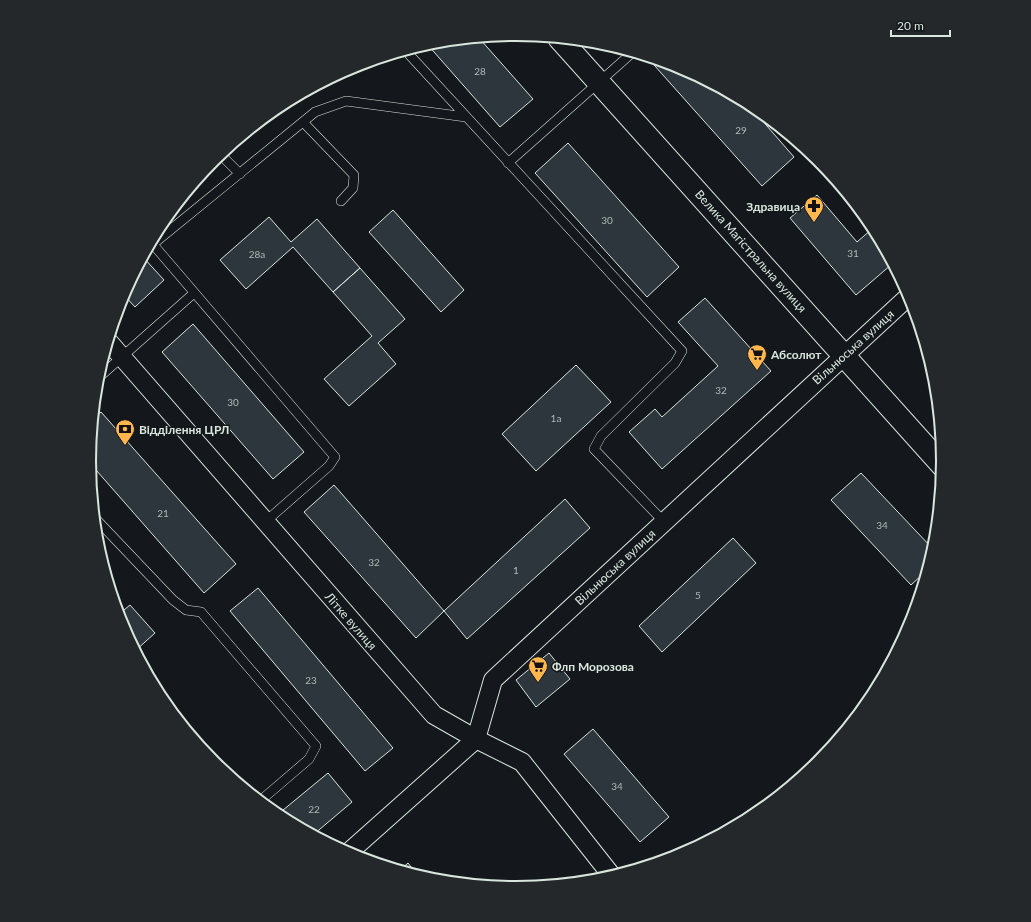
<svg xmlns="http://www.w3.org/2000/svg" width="1031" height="922" font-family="Lato,sans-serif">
<rect width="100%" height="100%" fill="#14181c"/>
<!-- building -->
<path fill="#2c363c" stroke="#d8e6dc" d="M 479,38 L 533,99 L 500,127 L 427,44 L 432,42 Z
M 660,61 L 679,67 L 746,102 L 794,157 L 762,186 L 654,65 Z
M 568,143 L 679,267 L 647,297 L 535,173 Z
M 817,195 L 857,242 L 873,228 L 892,264 L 856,295 L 790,218 Z
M 393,210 L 464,290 L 441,312 L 369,232 Z
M 269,217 L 291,242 L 317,219 L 360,268 L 333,292 L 293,247 L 246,289 L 220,260 Z
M 143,257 L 164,280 L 135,307 L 123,294 Z
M 360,268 L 405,319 L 378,343 L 396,364 L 349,406 L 324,379 L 372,336 L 333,292 Z
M 705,298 L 771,371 L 662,469 L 629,432 L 655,409 L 662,417 L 718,366 L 678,322 Z
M 193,324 L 304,452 L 273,479 L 162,352 Z
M 576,365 L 611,402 L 536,471 L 502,434 Z
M 101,412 L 236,564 L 204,593 L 89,462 L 93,419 Z
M 861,473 L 933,549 L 926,571 L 911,585 L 831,500 Z
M 334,485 L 444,611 L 416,638 L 304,512 Z
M 565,499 L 590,528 L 467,639 L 444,611 Z
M 733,538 L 756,563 L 662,652 L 639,626 Z
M 258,588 L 393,748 L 365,771 L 230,611 Z
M 130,605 L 155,633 L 135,651 L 121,624 L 118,615 Z
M 549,653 L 570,679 L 536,707 L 516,680 Z
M 593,729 L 669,817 L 640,842 L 564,754 Z
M 328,773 L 352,802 L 313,835 L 277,815 Z
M 408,863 L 418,876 L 400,870 Z"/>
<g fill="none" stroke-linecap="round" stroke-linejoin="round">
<defs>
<path id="service" d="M 405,50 L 682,351 L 675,363 L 601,436 L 594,449 L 664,522
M 303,122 L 354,175 L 353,188 L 341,201
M 220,154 L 240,174
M 508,163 L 633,52
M 151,242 L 335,457 L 329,466 L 265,522
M 153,244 L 315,112 L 346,101 L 466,117
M 97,379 L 194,293
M 94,517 L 173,600 L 186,610 L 201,612 L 316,746 L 309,759 L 260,801"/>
<path id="minor" d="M 108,341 L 434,715 L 476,739 L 522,762 L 612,876
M 348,853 L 476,739 L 493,680 L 909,296"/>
<path id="tertiary" d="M 559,38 L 942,465"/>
</defs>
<!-- service casing -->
<use href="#service" stroke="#d8e6dc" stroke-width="10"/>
<!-- minor casing -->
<use href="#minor" stroke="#d8e6dc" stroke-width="20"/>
<!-- tertiary casing -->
<use href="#tertiary" stroke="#d8e6dc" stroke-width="24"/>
<!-- service -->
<use href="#service" stroke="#14181c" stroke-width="9"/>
<!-- minor -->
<use href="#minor" stroke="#14181c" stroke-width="18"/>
<!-- tertiary -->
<use href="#tertiary" stroke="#14181c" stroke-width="22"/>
</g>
<!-- icons -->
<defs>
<symbol id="pharmacy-pin" viewBox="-11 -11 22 30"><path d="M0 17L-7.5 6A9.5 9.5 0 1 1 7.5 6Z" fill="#ffb74d" stroke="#14181c"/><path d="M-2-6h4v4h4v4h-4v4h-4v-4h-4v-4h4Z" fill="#111"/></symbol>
<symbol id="supermarket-pin" viewBox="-11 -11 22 30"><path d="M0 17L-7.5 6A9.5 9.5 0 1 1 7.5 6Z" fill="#ffb74d" stroke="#14181c"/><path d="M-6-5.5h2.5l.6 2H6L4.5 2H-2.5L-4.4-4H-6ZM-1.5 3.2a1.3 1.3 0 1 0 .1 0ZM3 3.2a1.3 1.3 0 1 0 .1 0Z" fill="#111"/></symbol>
<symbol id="bank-pin" viewBox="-11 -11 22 30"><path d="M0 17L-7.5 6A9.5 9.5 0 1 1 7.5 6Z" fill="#ffb74d" stroke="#14181c"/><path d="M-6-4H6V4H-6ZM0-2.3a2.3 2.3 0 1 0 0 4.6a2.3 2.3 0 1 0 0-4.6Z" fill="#111"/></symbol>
</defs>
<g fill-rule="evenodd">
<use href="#pharmacy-pin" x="803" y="195" width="22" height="30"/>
<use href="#supermarket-pin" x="746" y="343" width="22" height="30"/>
<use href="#bank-pin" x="114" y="418" width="22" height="30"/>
<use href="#supermarket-pin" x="527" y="655" width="22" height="30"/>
</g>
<g text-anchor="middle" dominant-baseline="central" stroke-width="3" stroke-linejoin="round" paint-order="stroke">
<!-- number labels -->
<g font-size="10" fill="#adbab4">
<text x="480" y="71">28</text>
<text x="741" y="130">29</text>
<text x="607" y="220">30</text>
<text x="853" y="253">31</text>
<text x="257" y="254">28а</text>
<text x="721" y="390">32</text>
<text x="233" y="402">30</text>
<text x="556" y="418">1а</text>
<text x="163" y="513">21</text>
<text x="882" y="525">34</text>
<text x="374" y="562">32</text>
<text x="516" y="570">1</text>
<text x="698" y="595">5</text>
<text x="311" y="680">23</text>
<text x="617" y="786">34</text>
<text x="314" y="809">22</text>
</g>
<!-- poi labels -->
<g font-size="12" font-weight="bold" fill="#d8e6dc" stroke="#14181c" text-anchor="start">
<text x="800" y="206" text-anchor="end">Здравица</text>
<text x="771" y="354">Абсолют</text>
<text x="139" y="429">Відділення ЦРЛ</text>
<text x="552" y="666">Флп Морозова</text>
</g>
<!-- street labels -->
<g font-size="12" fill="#d8e6dc" stroke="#14181c">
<text transform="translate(751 251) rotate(48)">Велика Магістральна вулиця</text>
<text transform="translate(853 347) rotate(-42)">Вільнюська вулиця</text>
<text transform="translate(615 567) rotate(-43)">Вільнюська вулиця</text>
<text transform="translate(351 621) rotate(49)">Літке вулиця</text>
</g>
</g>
<!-- crop -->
<path d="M0 0H1031V922H0ZM96 461a420 420 0 1 1 840 0a420 420 0 1 1-840 0Z" fill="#24282b" fill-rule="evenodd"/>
<path fill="none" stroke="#d8e6dc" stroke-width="2" d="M96 461a420 420 0 1 1 840 0a420 420 0 1 1-840 0Z"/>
<!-- scale -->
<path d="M891 30v6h59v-6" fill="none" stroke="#d8e6dc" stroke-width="2"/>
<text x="897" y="30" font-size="12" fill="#d8e6dc" stroke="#14181c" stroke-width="3" paint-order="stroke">20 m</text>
</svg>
